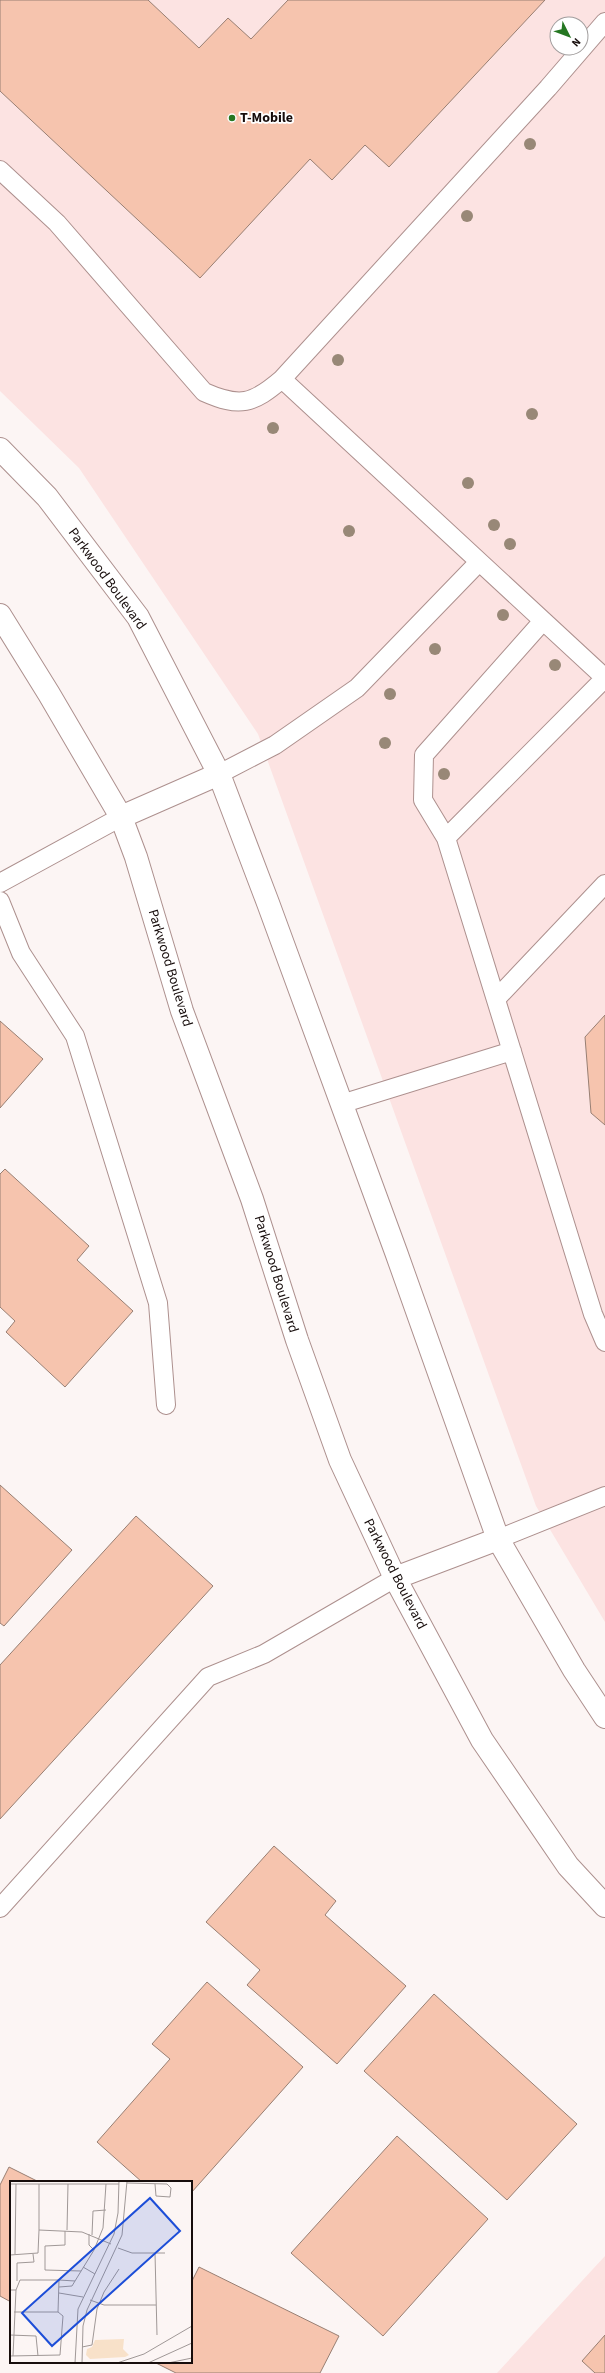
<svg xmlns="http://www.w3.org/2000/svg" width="605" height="2373" font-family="'Source Sans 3',sans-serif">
<rect width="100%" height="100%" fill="#fcf5f4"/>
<!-- built -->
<path fill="#fce3e2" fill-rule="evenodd" d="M 0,0 L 605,0 L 605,1622 L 536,1506 L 258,734 L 79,468 L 0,391 ZM 557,24 L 581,24 L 581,48 L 557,48 Z
M 605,2256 L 605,2373 L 497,2373 Z"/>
<!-- building -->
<path fill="#f6c4ae" stroke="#987f73" d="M 0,0 L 148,0 L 199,48 L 228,18 L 251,39 L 288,0 L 545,0 L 389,167 L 365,145 L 332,180 L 310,159 L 200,278 L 0,91 Z
M 605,1015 L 605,1125 L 591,1113 L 585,1037 Z
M 0,1021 L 43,1059 L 0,1108 Z
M 5,1169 L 89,1246 L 77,1260 L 133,1311 L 65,1387 L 6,1332 L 15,1321 L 0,1307 L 0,1174 Z
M 0,1485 L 72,1550 L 4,1626 L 0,1623 Z
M 136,1516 L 213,1586 L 0,1819 L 0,1665 Z
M 274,1846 L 336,1901 L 325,1915 L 406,1986 L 337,2064 L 247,1985 L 260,1970 L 206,1922 Z
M 207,1982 L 303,2067 L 191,2193 L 191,2182 L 142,2182 L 97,2142 L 170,2059 L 152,2044 Z
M 434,1994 L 577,2124 L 507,2200 L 364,2071 Z
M 397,2136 L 488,2219 L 383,2336 L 291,2253 Z
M 9,2167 L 39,2182 L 11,2182 L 11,2302 L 0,2296 L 0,2185 Z
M 199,2267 L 339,2336 L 320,2373 L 176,2373 L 154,2362 L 191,2362 L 191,2283 Z
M 605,2335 L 605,2373 L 595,2373 L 582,2361 Z"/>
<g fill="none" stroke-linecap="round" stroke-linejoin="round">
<defs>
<path id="service" d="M 0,170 L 57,223 L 204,392 C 240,408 253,404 282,379 L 605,678
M 282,379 L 548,88 L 605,22
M 604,679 L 446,838 L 593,1314 L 605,1342
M 219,774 L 275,745 L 357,688 L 479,562
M 446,838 L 423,800 L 424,755 L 542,622
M 0,883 L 121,817
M 0,901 L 21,953 L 75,1036 L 158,1303 L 166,1405
M 496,999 L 605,884
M 341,1104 L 512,1051
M 498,1539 L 605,1496
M 0,1908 L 208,1677 L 264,1654 L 395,1578"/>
<path id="secondary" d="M 0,449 L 47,497 L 138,617 L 219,774 L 268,903 L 396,1252 L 498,1539 L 574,1670 L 605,1717
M 0,615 L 49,694 L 121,817 L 136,857 L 182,1011 L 252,1199 L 297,1340 L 340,1460 L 395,1578 L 482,1740 L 568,1866 L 605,1906
M 121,817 L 219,774
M 395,1578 L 498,1539"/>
</defs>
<!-- service casing -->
<use href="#service" stroke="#ad908e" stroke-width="20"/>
<!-- secondary casing -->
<use href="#secondary" stroke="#ad908e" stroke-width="24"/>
<!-- service -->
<use href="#service" stroke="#fff" stroke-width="18"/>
<!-- secondary -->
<use href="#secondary" stroke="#fff" stroke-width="22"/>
</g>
<!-- trees -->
<g fill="#988877">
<circle cx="530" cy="144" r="6"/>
<circle cx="467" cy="216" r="6"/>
<circle cx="338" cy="360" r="6"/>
<circle cx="532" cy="414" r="6"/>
<circle cx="273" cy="428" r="6"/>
<circle cx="468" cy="483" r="6"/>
<circle cx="494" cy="525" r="6"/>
<circle cx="349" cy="531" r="6"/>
<circle cx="510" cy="544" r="6"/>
<circle cx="503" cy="615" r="6"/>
<circle cx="435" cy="649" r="6"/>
<circle cx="555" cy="665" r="6"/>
<circle cx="390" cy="694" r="6"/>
<circle cx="385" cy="743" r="6"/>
<circle cx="444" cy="774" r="6"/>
</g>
<!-- markers -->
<circle fill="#257722" stroke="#fff" stroke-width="1.5" cx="232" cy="118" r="4"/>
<g text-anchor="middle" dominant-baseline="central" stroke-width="3.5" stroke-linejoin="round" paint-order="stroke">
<!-- poi labels -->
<g font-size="14" font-weight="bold" fill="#170d0c" stroke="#fff" text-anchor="start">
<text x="240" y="118">T-Mobile</text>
</g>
<!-- street labels -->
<g font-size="14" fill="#170d0c" stroke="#fff">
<text transform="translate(107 579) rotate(54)">Parkwood Boulevard</text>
<text transform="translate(170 968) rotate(73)">Parkwood Boulevard</text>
<text transform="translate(276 1274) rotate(73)">Parkwood Boulevard</text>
<text transform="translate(395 1574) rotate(63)">Parkwood Boulevard</text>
</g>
</g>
<!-- overview -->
<g transform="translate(10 2181)">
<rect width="182" height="182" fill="#fcf5f4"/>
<path d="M 114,158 L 113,168 L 119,174 L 115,176 L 80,178 L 76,174 L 77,168 L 82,166 L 85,159 Z" fill="#f8e1c9"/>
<path fill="none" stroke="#a09897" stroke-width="1" d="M 117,2 L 157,3 L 161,7 L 160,16 L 146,15 L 145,3M 0,3 L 58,3M 29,3 L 29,49M 57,49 L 58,3 L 96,3M 55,50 L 55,64 L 35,65 L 35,89 L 71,90M 79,53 L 79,64 L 84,69M 82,54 L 83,30 L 96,29M 108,67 L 122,72 L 155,72M 145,72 L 147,154M 5,73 L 6,3M 0,74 L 28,72 L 29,49 L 72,51 L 101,63M 0,83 L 0,108M 73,86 L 85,93M 49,99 L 65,100 L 84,69 L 93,47 L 96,3 L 109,3M 7,100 L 7,82 L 24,81 L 23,73M 49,106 L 62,105 L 65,100M 0,109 L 6,109 L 10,99 L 49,99 L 48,131 L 53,135 L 50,174 L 0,175M 49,112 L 73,116M 80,119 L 94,124 L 146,124M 4,131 L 48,131M 0,154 L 26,155 L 28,175M 72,166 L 82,164 L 87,128 L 94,111 L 109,88M 3,175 L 6,109M 65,182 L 68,128 L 104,53 L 108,32 L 109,0M 72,182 L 73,145 L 77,129 L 112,54 L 117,0M 107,182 L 134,173 L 182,145M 138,182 L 182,162M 158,182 L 182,177"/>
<path fill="#1d4ed8" fill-opacity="0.15" stroke="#1d4ed8" stroke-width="2" d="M 140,17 L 170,50 L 42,165 L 12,132 Z"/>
<rect width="182" height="182" fill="none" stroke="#170d0c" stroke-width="2"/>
</g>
<!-- north arrow -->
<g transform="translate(569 36) rotate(132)"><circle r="19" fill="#ffffff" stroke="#a29e9e"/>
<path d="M0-3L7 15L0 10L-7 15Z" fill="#257722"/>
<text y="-6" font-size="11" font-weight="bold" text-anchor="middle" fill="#170d0c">N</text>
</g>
</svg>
